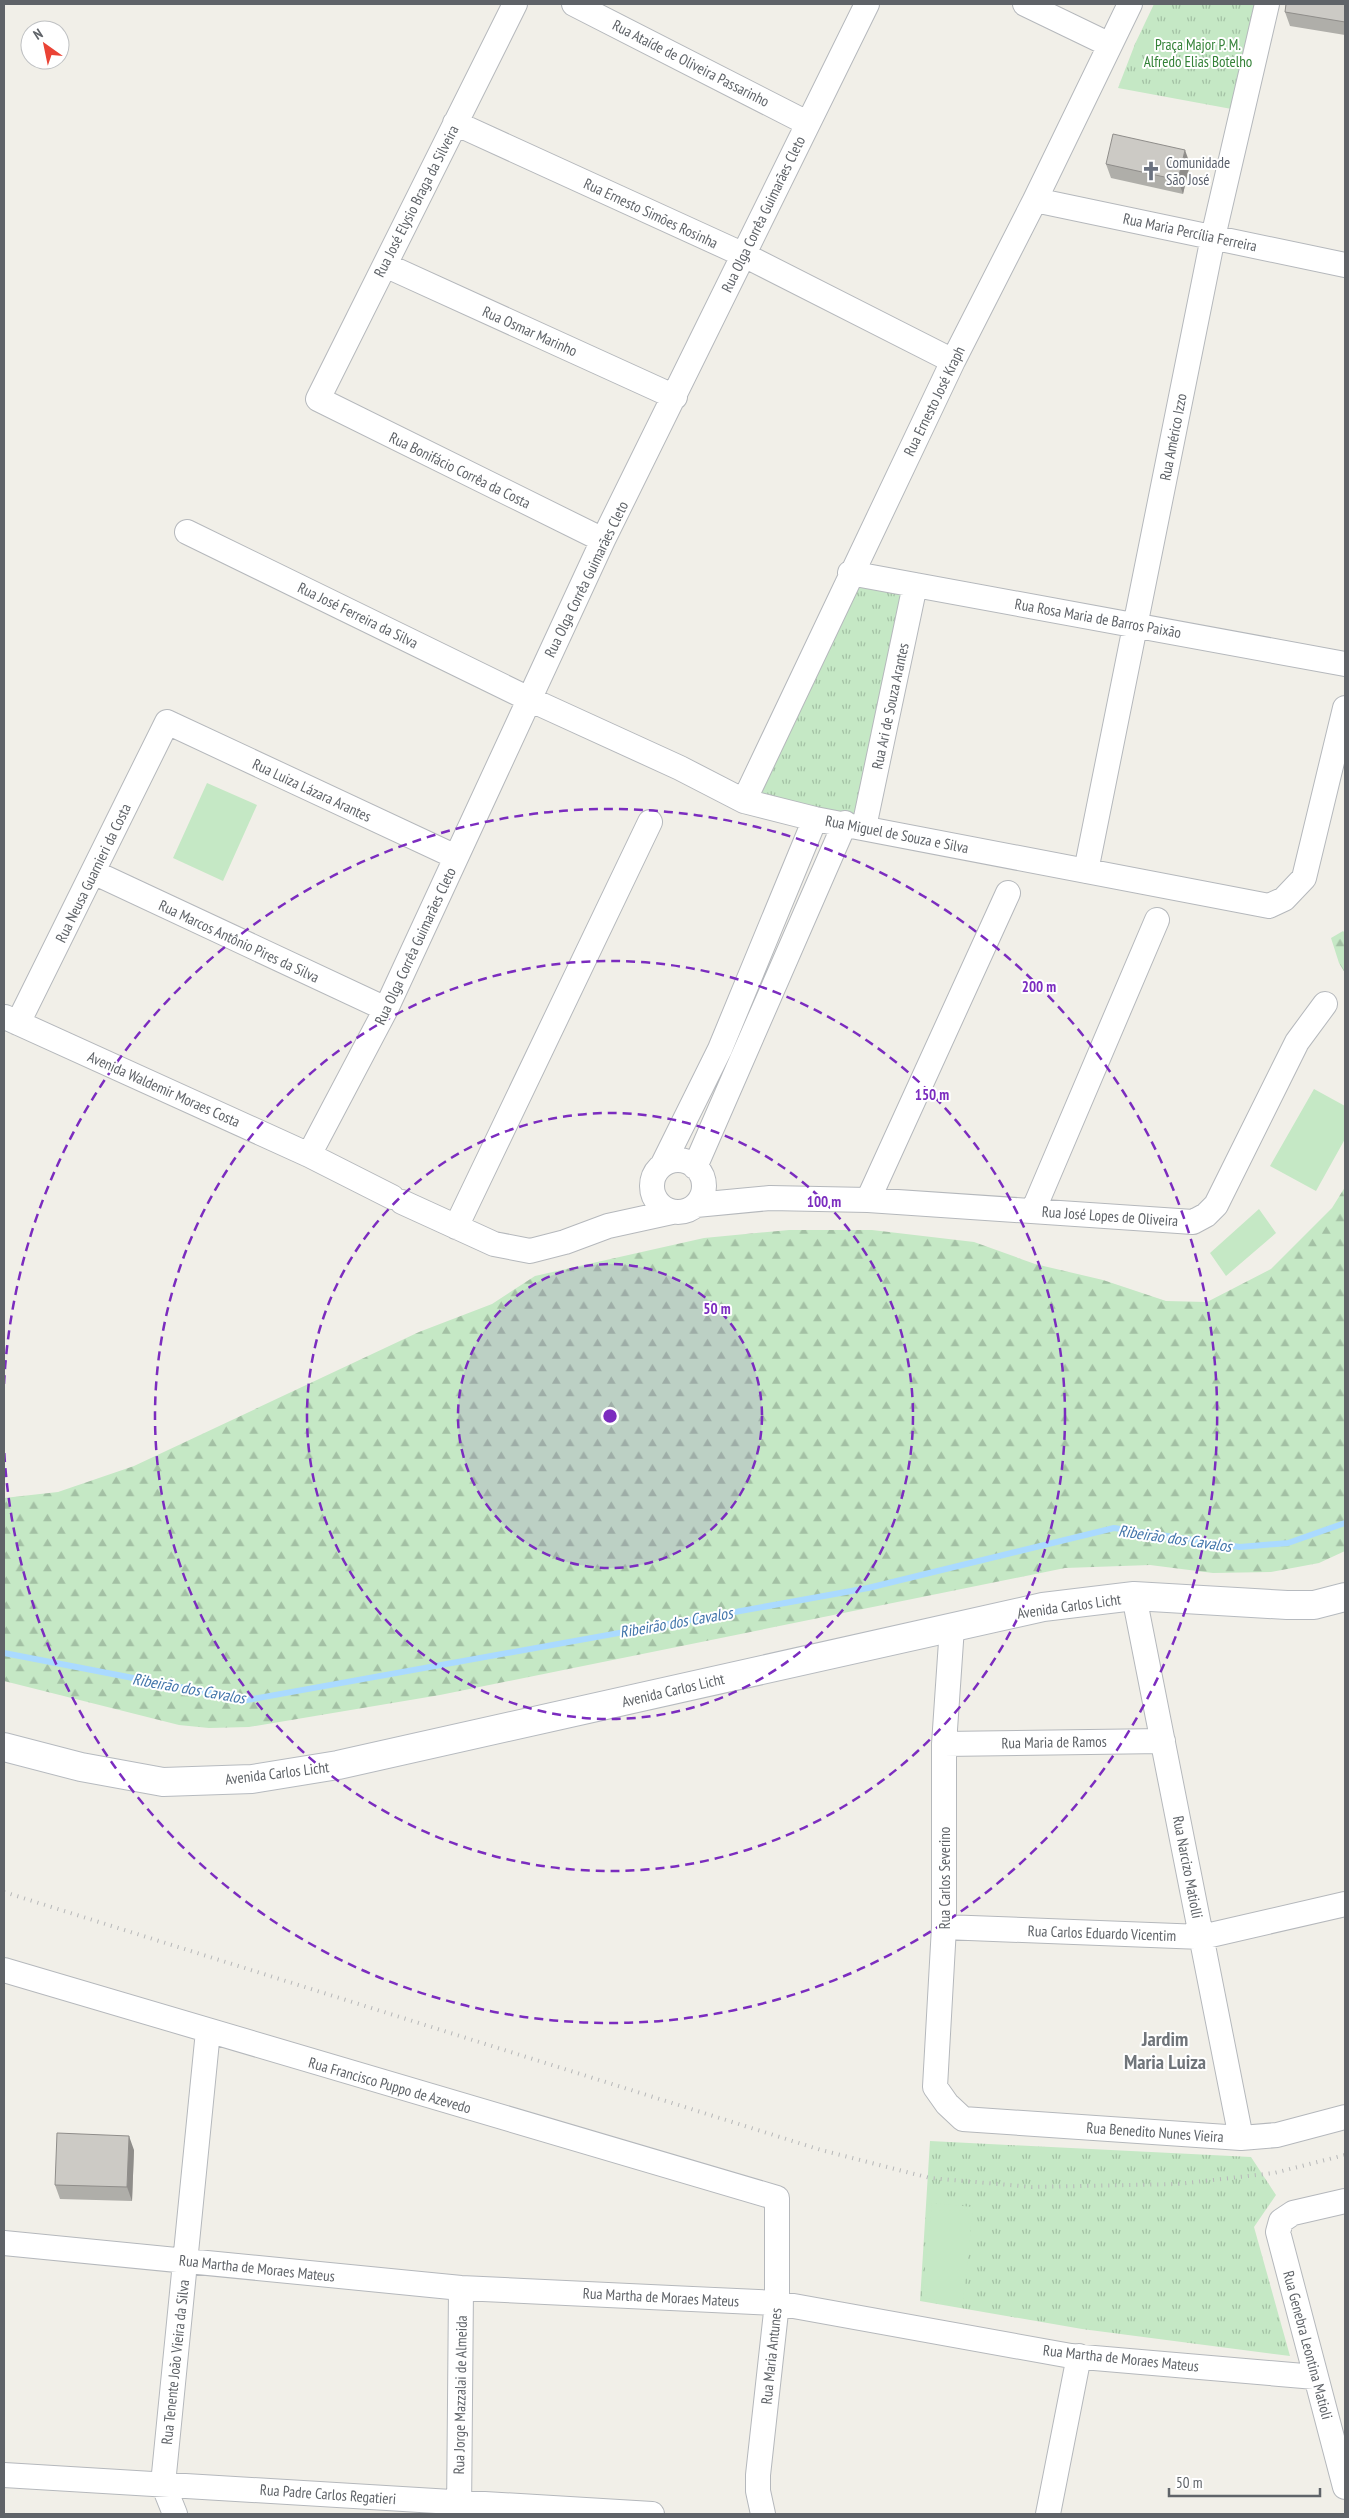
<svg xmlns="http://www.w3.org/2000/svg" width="1349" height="2518" font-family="'PT Sans Narrow',sans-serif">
<defs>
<pattern id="forest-firs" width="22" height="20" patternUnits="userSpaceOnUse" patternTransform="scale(1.25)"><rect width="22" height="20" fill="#c5e8c5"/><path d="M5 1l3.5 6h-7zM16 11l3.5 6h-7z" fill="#a3c0a4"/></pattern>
<pattern id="park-tufts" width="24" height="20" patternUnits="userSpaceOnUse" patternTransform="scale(1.25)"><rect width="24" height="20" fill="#c5e8c5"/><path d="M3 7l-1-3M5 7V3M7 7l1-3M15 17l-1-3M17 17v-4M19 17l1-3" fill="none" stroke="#a3c0a4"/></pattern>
</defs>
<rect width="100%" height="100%" fill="#f1efe8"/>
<!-- forest -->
<path fill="url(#forest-firs)" d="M 1343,931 L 1345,933 L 1345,973 L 1339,963 L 1331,938 Z
M 1345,1187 L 1345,1551 L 1319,1563 L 1271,1572 L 1213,1573 L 1150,1565 L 1065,1568 L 440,1695 L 249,1727 L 209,1728 L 179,1725 L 4,1681 L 4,1498 L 58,1492 L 134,1466 L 419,1332 L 492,1304 L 535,1276 L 704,1238 L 789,1230 L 872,1230 L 974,1242 L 1035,1264 L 1103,1280 L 1166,1301 L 1207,1302 L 1271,1269 L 1332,1208 Z"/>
<!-- park -->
<path fill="url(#park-tufts)" d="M 1154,4 L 1260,4 L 1237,110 L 1118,88 L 1135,44 Z
M 850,573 L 915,585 L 864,827 L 744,801 Z
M 930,2141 L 1251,2157 L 1276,2195 L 1254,2227 L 1290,2356 L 1082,2329 L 920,2301 Z"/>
<!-- pitch -->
<path fill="#c5e8c5" d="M 207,783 L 257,805 L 223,881 L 173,858 Z
M 1314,1089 L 1345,1106 L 1345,1139 L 1316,1191 L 1270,1166 Z
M 1259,1209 L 1276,1233 L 1226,1276 L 1210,1253 Z
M 932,2203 L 973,2207 L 963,2303 L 922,2298 Z"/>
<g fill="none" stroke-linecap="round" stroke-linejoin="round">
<!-- stream -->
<path stroke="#aadaff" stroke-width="6" d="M 4,1653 L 247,1700 L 868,1588 L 1114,1528 L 1240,1547 L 1288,1543 L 1345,1523"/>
<defs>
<path id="street" d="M 515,4 L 318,399 L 603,540
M 574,4 L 807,123
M 1025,4 L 1110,45
M 455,123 L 744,255 L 953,361
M 1035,200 L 1345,265
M 385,265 L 675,397
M 187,532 L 529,699 L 680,768 L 744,801 L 815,819 L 1269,906 L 1284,899 L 1304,878 L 1345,708
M 850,573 L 1345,664
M 744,801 L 953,361 L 1035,200 L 1130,4
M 864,827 L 915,585
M 1086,871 L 1213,237 L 1267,4
M 93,872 L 386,1009
M 5,1017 L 309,1155 L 392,1197
M 18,1023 L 167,722 L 456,857
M 309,1155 L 386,1009 L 603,540 L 867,4
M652 1186a26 26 0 1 1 52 0a26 26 0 1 1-52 0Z
M 663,1164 L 720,1049 L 815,819
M 695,1167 L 845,823
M 868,1200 L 1008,893
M 402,1202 L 494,1244 L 530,1251 L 565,1242 L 608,1226 L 672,1212
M 696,1205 L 770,1198 L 868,1200 L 1193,1222 L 1206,1215 L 1216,1205 L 1297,1042 L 1325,1004
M 1033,1211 L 1157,920
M 456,1227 L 650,822
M 1134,1596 L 1241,2138
M 952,1627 L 944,1744 L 944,1927 L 935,2087 L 947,2104 L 963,2119 L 1241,2138 L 1277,2135 L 1345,2117
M 944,1744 L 1163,1741
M 944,1927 L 1202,1937 L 1345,1904
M 4,1970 L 777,2198 L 777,2303 L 758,2475 L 758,2491 L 763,2514
M 1345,2201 L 1293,2213 L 1281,2221 L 1278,2232 L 1345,2487
M 4,2243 L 461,2288 L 777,2303 L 1071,2356 L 1315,2377
M 4,2475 L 652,2514
M 175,2514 L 163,2484 L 208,2031
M 459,2514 L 461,2288
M 1048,2514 L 1079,2356"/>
<path id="secondary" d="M 4,1747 L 81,1767 L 163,1782 L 252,1779 L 338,1765 L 1043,1607 L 1134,1596 L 1287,1605 L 1314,1605 L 1345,1597"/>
</defs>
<!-- street casing -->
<use href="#street" stroke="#b5b8bc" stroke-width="26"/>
<!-- secondary casing -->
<use href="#secondary" stroke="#b6babf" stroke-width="30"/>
<!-- street -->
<use href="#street" stroke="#fff" stroke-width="24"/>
<!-- secondary -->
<use href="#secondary" stroke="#fff" stroke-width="28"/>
<!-- rail -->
<path stroke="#b6b7b8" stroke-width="4" stroke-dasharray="1 6" stroke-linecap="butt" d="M 4,1892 L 821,2150 L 930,2178 L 1032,2187 L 1178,2184 L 1274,2173 L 1345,2155"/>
</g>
<!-- wall -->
<path fill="#afaea9" d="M 1345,4 L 1345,35 L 1290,26 L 1285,12 Z
M 1106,164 L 1190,164 L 1183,194 L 1111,178 Z
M 134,2150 L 132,2201 L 60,2199 L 55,2185 Z"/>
<!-- shaded-wall -->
<path fill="#8f8d8a" d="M 1185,150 L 1190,164 L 1183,194 L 1178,180 Z
M 129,2136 L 134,2150 L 132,2201 L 127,2187 Z"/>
<!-- building -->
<path fill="#cccac5" stroke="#8f8d8a" d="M 1286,4 L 1345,4 L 1345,22 L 1285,12 Z
M 1113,134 L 1185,150 L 1178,180 L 1106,164 Z
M 57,2133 L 129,2136 L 127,2187 L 55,2185 Z"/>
<!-- distance rings -->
<circle cx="610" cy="1416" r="152" fill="#7b2cbf" fill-opacity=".12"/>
<g fill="none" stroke="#7b2cbf" stroke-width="2.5" stroke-dasharray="9 6">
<circle cx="610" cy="1416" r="152"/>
<circle cx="610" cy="1416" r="303"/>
<circle cx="610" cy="1416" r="455"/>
<path d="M4 1384A607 607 0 1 1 4 1448"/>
</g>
<!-- icons -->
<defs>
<symbol id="church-bare" viewBox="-9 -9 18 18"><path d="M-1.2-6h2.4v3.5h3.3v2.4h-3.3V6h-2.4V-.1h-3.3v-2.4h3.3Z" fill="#6b7280" stroke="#fff" stroke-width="2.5" paint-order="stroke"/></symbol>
</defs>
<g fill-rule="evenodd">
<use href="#church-bare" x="1137" y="157" width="28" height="28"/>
</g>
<g text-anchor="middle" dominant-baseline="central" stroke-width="4" stroke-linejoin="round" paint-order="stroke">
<!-- park labels -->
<g font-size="15" fill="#348238" stroke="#fff">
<text x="1198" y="44">Praça Major P. M.<tspan x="1198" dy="17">Alfredo Elias Botelho</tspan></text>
</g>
<!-- street labels -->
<g font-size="15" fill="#5f6368" stroke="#fff">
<text transform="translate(691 63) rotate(27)">Rua Ataíde de Oliveira Passarinho</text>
<text transform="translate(416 201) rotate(-63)">Rua José Elysio Braga da Silveira</text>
<text transform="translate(651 213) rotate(25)">Rua Ernesto Simões Rosinha</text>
<text transform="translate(763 214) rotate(-64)">Rua Olga Corrêa Guimarães Cleto</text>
<text transform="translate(1190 232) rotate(12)">Rua Maria Percília Ferreira</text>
<text transform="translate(530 331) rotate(24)">Rua Osmar Marinho</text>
<text transform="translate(934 401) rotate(-64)">Rua Ernesto José Kraph</text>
<text transform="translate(1173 437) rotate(-79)">Rua Américo Izzo</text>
<text transform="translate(460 470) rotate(26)">Rua Bonifácio Corrêa da Costa</text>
<text transform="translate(586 579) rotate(-64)">Rua Olga Corrêa Guimarães Cleto</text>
<text transform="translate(358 615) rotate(26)">Rua José Ferreira da Silva</text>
<text transform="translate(1098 618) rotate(10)">Rua Rosa Maria de Barros Paixão</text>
<text transform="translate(890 706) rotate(-78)">Rua Ari de Souza Arantes</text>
<text transform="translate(312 790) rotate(25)">Rua Luiza Lázara Arantes</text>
<text transform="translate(897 834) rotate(11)">Rua Miguel de Souza e Silva</text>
<text transform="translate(93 873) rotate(-64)">Rua Neusa Guarnieri da Costa</text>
<text transform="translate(239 941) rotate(25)">Rua Marcos Antônio Pires da Silva</text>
<text transform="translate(415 946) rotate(-65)">Rua Olga Corrêa Guimarães Cleto</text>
<text transform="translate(164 1089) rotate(24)">Avenida Waldemir Moraes Costa</text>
<text transform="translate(1110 1216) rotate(4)">Rua José Lopes de Oliveira</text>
<text transform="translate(1069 1606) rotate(-8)">Avenida Carlos Licht</text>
<text transform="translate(673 1690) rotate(-13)">Avenida Carlos Licht</text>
<text transform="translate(1054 1742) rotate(-1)">Rua Maria de Ramos</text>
<text transform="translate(277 1773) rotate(-7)">Avenida Carlos Licht</text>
<text transform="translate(1188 1867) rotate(79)">Rua Narcizo Matiolli</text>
<text transform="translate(944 1878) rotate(-90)">Rua Carlos Severino</text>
<text transform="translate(1102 1933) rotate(2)">Rua Carlos Eduardo Vicentim</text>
<text transform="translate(390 2085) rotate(16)">Rua Francisco Puppo de Azevedo</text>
<text transform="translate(1155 2132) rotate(4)">Rua Benedito Nunes Vieira</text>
<text transform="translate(257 2268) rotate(6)">Rua Martha de Moraes Mateus</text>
<text transform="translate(661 2297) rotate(3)">Rua Martha de Moraes Mateus</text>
<text transform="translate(1308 2345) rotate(75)">Rua Genebra Leontina Matioli</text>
<text transform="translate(771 2356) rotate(-84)">Rua Maria Antunes</text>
<text transform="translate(1121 2358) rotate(6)">Rua Martha de Moraes Mateus</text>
<text transform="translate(175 2362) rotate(-84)">Rua Tenente João Vieira da Silva</text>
<text transform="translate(460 2395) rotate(-89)">Rua Jorge Mazzalai de Almeida</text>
<text transform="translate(328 2494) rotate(4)">Rua Padre Carlos Regatieri</text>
</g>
<!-- worship labels -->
<g font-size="15" fill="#5b616d" stroke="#fff" text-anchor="start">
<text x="1166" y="162">Comunidade<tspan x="1166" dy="17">São José</tspan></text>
</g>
<!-- water labels -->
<g font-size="16" font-style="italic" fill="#4174aa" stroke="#fff">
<text transform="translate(1175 1538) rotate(8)">Ribeirão dos Cavalos</text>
<text transform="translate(676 1622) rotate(-10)">Ribeirão dos Cavalos</text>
<text transform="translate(189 1688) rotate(10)">Ribeirão dos Cavalos</text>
</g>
<!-- district labels -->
<g font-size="20" font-weight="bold" fill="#70757a" stroke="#fff">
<text x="1165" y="2039">Jardim<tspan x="1165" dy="23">Maria Luiza</tspan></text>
</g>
</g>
<circle cx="610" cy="1416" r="8" fill="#7b2cbf" stroke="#fff" stroke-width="2.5"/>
<g font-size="15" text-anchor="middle" font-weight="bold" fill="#7b2cbf" stroke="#fff" stroke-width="4" stroke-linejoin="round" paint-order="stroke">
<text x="1039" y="992">200 m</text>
<text x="932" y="1100">150 m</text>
<text x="824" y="1207">100 m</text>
<text x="717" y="1314">50 m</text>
</g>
<!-- border -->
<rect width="1349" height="2518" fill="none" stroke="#5f6368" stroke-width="10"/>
<!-- north arrow -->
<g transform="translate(45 45) rotate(327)"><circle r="24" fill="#ffffff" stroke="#bfc1c3"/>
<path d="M0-4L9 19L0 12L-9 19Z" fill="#ea4335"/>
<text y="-8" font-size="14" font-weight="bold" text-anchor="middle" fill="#5f6368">N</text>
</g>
<!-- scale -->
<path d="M1169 2488v8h151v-8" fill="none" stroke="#5f6368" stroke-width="2.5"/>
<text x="1176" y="2488" font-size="15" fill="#5f6368" stroke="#ffffff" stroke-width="4" paint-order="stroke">50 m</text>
</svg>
